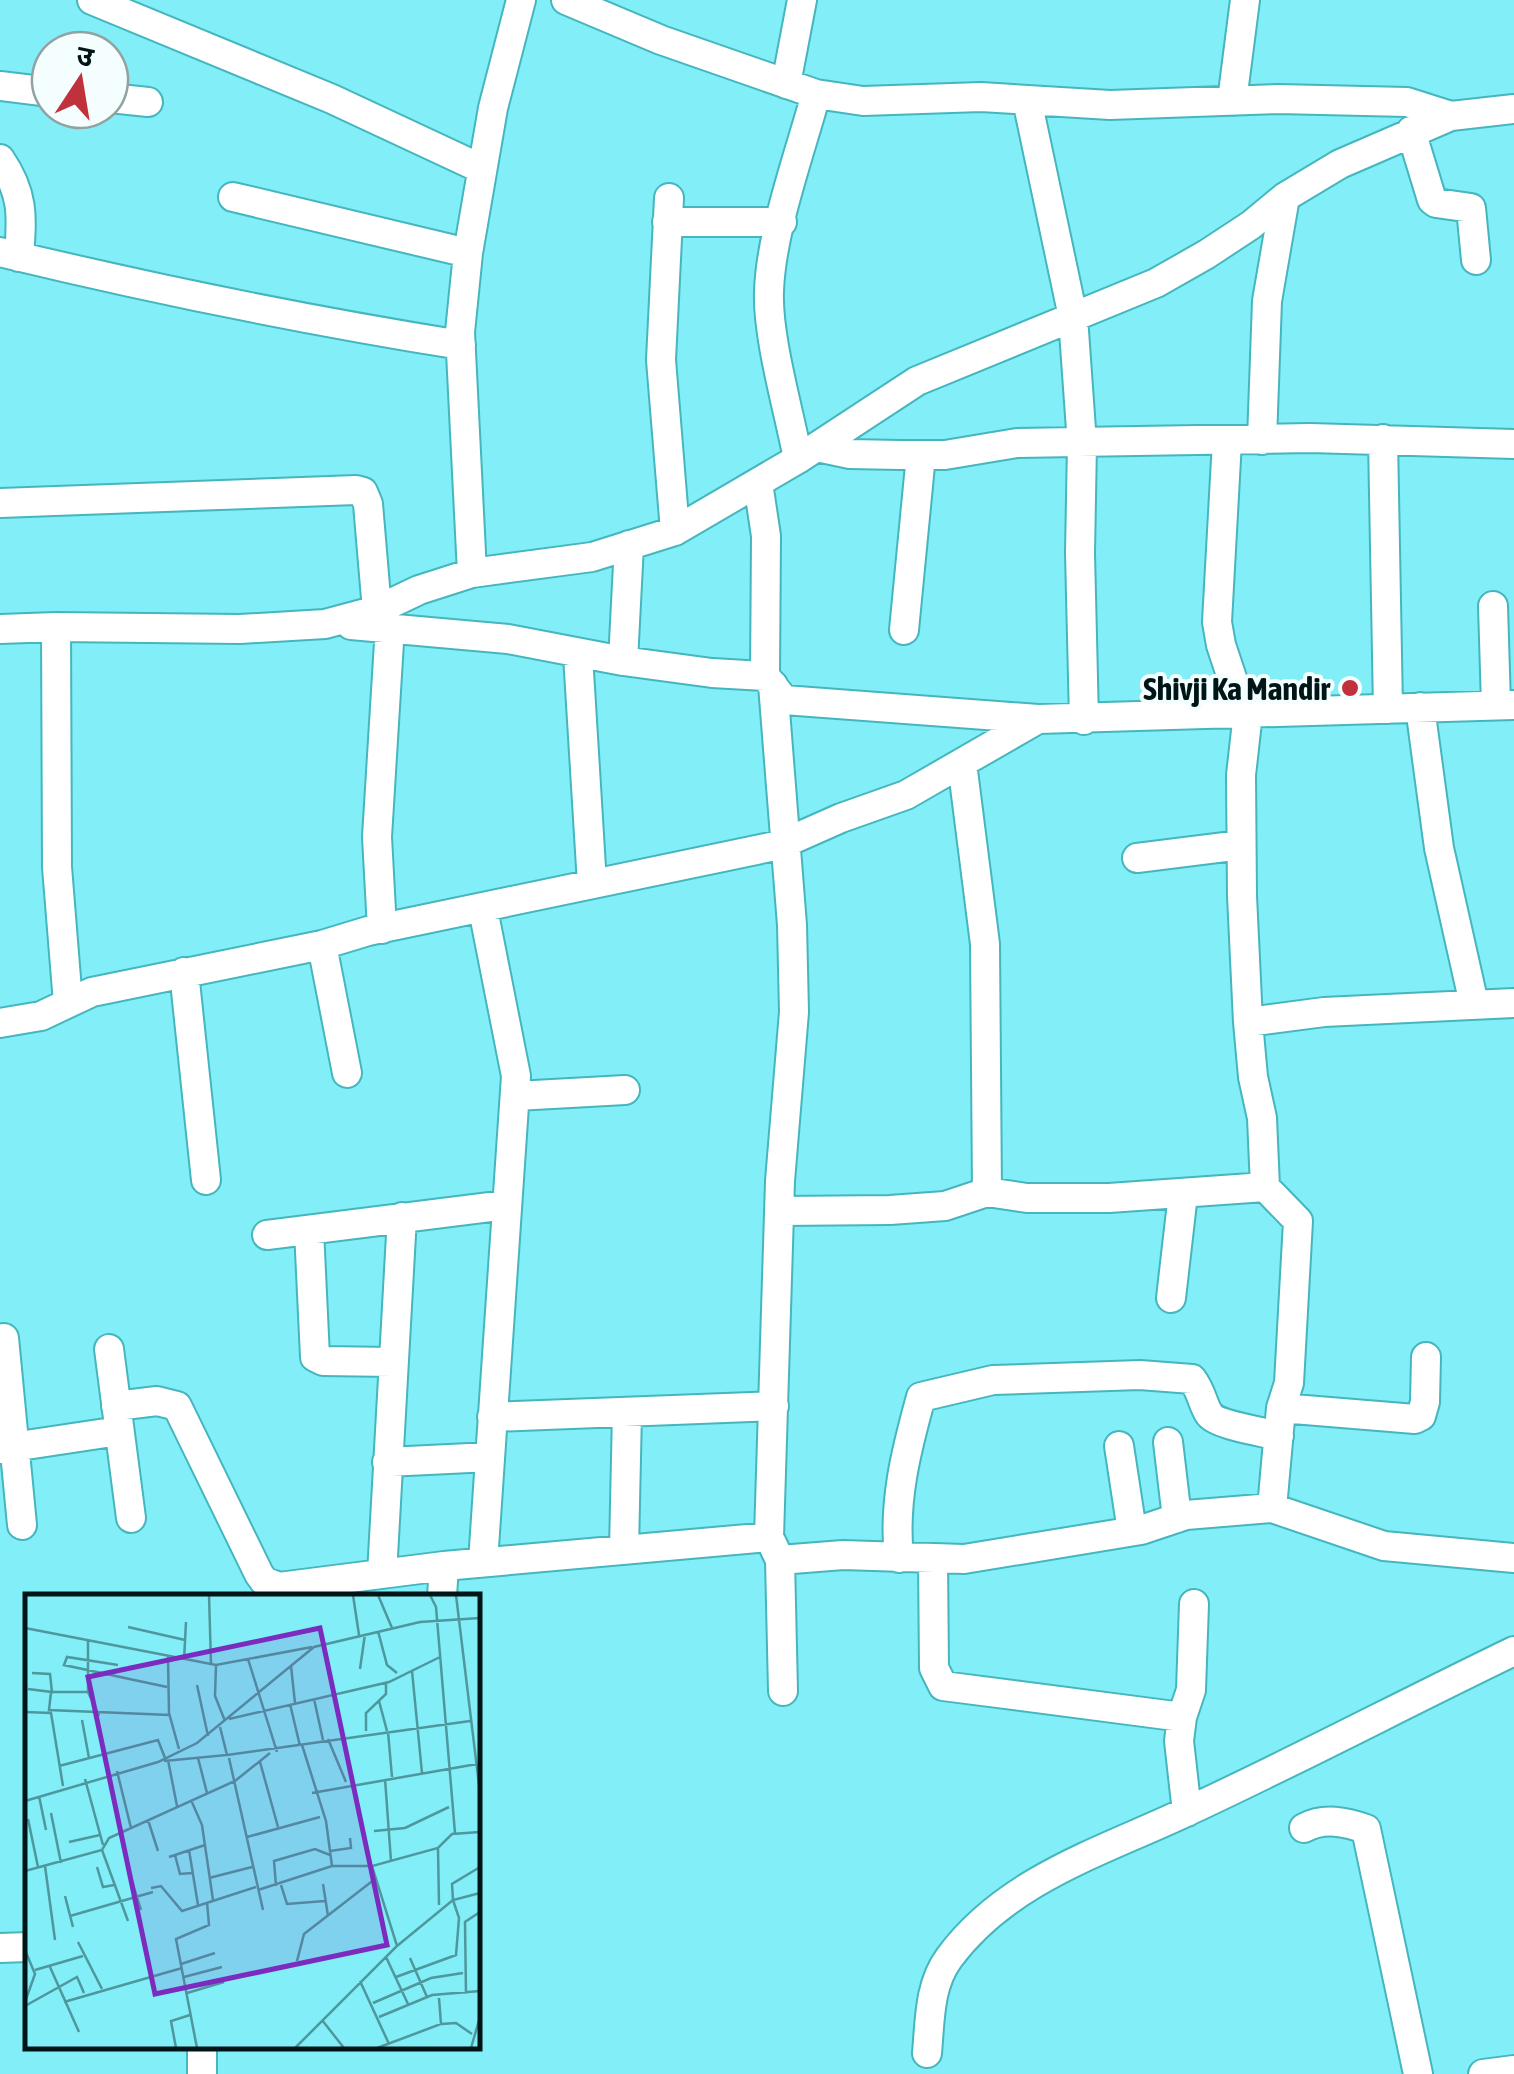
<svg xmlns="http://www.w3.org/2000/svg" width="1514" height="2074" font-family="'Asap Condensed','Noto Sans Devanagari',sans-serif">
<rect width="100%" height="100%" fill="#82eef7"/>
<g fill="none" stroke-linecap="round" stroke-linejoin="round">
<defs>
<path id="minor" d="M 92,0 L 332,99 L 482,169
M 566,0 L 661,40 L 816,94 L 863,101 L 981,97 L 1110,105 L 1278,99 L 1407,102 L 1451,116
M 786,84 L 802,0
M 0,86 L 50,92
M 110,98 L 148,102
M 1027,100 L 1073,317 L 1082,444 L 1080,553 L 1084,720
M 1232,101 L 1245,0
M 1411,131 L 1432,200 L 1436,203 L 1471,208 L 1476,260
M 0,159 C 24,194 22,216 19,257
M 233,197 L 468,253
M 669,198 L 661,360 L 675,531
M 667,222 L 782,222
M 0,252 C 153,289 305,320 461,345
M 1383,439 L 1388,709
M 1262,440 L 1267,301 L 1285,197
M 1227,441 L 1217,622 L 1221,645 L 1233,681 L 1233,714
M 817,447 L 850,454 L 900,455 L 945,455 L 1017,443 L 1310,438 L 1514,444
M 798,459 C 789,411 767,337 769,291 C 771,231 800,153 816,94
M 0,503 L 356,490 L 363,492 L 368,504 L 377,610
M 472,573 L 460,332 L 468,253 L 493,108 L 521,0
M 1493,606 L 1496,705
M 351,625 L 508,639 L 623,661 L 712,673 L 765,676 L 766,536 L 758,483
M 56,627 L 57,867 L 68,1003
M 0,629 L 56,627 L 240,629 L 325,624 L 377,610 L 419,590 L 472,573 L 592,557 L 675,531 L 798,459 L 917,381 L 1156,283 L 1207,254 L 1251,225 L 1285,197 L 1340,164 L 1451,116 L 1514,109
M 904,630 L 921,455
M 578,655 L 592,884
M 623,661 L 629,545
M 766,677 L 784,700 L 1038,719 L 1514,705
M 773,685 L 792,925 L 794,1012 L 780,1181 L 769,1537 L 780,1560 L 783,1691
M 1420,707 L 1439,848 L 1474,1004
M 1248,713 L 1241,775 L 1242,896 L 1248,1022 L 1253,1077 L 1262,1118 L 1265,1187 L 1298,1221 L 1289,1383 L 1281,1408 L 1272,1508
M 962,763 L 985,944 L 987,1192
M 1137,858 L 1241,845
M 483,909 L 516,1076 L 483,1562
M 382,929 L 377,837 L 390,626
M 322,945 L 347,1073
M 184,972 L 206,1180
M 1248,1022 L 1324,1012 L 1514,1003
M 0,1023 L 41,1016 L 92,992 L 322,945 L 368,931 L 780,845 L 841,818 L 906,795 L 1038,719
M 516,1096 L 625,1090
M 780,1211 L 890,1210 L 945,1206 L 987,1192 L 1027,1198 L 1109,1198 L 1265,1187
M 309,1230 L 315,1357 L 323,1361 L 392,1362
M 267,1235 L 506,1205
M 1171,1298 L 1183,1194
M 4,1338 L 22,1525
M 109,1349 L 131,1518
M 116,1406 L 157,1401 L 177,1406 L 259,1574 L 264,1581 L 279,1587 L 444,1566 L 769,1537
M 1281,1408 L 1415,1419 L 1421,1416 L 1425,1402 L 1426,1357
M 492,1417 L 774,1406
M 1168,1442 L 1177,1518
M 1119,1446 L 1132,1531
M 0,1449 L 119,1431
M 387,1462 L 490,1457
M 624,1550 L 627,1412
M 899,1558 C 893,1502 906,1451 921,1397 L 993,1380 L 1140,1375 L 1192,1379 C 1202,1392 1202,1403 1209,1414 C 1216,1425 1264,1432 1279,1436
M 933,1559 L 934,1668 L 943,1686 L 1182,1717
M 780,1560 L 843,1555 L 964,1559 L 1141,1530 L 1186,1515 L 1272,1508 L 1384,1546 L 1514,1558
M 382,1574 L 402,1217
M 442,1596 L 444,1566
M 1187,1812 L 1179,1741 L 1182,1717 L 1191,1690 L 1194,1604
M 1304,1828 C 1324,1817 1346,1822 1366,1829 L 1418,2074
M 0,1948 L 28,1947
M 202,2046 L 202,2074
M 927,2053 C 930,2020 929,1985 949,1958 C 1006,1880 1103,1851 1186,1812 C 1296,1761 1404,1704 1514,1651
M 1483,2074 L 1514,2070"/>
</defs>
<!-- minor casing -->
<use href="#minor" stroke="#45b6be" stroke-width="32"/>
<!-- minor -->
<use href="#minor" stroke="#fff" stroke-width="28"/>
</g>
<!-- markers -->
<circle fill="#c1313b" stroke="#f4fefe" stroke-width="4" cx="1350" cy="688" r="10"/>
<g text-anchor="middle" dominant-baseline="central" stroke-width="8" stroke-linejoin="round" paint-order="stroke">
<!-- poi labels -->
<g font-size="32" font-weight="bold" fill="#001517" stroke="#f4fefe" text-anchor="end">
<text x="1330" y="688">Shivji Ka Mandir</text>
</g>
</g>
<!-- overview -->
<g transform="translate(25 1594)">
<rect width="455" height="455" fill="#82eef7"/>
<path fill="none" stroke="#4e979d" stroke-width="2.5" d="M 184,1 L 186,70M 328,1 L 334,41M 353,1 L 367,34M 405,1 L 411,13 L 430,239M 431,1 L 455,199M 103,33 L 160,46M 0,34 L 191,71 L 287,53M 353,37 L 362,71 L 372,79M 63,47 L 63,98 L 74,122M 143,63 L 144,119 L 154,155M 223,65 L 252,158M 159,66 L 161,28M 93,71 L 42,63 L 39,71 L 142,93M 191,71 L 190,102 L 200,127M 266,72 L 270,109M 335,75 L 340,40M 387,77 L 397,179M 172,91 L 183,142M 3,95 L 27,98 L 25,80 L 7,79M 63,98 L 26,98 L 24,116 L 145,121M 289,105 L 298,146M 354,107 L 362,137M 265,110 L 275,152M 0,118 L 26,119 L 38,192M 204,125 L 364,88 L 415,63M 57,126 L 64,164M 341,137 L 341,119 L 361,100 L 361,88M 363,138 L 367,183M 303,145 L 321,188M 277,151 L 301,227 L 307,272M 202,161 L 445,127M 173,164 L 182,199M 204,164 L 238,316M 143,166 L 152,212M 139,167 L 202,161 L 195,133M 235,168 L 253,233M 34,172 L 133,146 L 140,164M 92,177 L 106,234M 60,185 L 78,251M 360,185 L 366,267M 287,199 L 452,170M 14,202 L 21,236M 166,206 L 177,231 L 188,306M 0,207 L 133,168 L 172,149 L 289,53 L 395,28 L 455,24M 26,219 L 36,269M 3,225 L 13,273M 123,226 L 133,257M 349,237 L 380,234 L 424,213M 222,243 L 295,223M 44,248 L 75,241M 413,255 L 414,311M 77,256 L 103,327M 164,256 L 173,311M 305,257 L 326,254 L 325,244M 150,261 L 155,280 L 167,279M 144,263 L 180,251M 20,272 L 30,346M 72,273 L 78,293 L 89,291M 0,277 L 77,256 L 84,244 L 210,187 L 245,159M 184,284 L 227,273M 107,287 L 116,316M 298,290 L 303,322M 256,291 L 262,310 L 300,307M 251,292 L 249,267 L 290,255 L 305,261M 126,294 L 136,292 L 157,317 L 231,293M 233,296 L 307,272 L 347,272M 40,302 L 48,333M 45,322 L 128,298M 53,348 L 77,395M 372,352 L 428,306 L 427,290 L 455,273M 0,356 L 10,380 L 0,408M 361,363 L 383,410M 385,364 L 402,403M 272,367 L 279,340 L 350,285M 156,370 L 190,359M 25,373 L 54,438M 10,376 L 58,362M 159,383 L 197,373M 371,383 L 431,361 L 434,324 L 428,306 L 455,299M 335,387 L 364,450M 162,399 L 199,388M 441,400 L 440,328 L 455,318M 39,408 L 157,374M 348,409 L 406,384 L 438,379M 0,412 L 52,383 L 59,399M 354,423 L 407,401 L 455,397M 297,426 L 319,454M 416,430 L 431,429 L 447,440M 151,454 L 146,427 L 165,421M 172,454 L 151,345 L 184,331 L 182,308M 270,454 L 372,352 L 347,272 L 413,254 L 427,240 L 455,238M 352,454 L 416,430 L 414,404M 446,454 L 455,423"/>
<path fill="#7b2cbf" fill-opacity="0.15" stroke="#7b2cbf" stroke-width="5" d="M 295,34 L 362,351 L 130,400 L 63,83 Z"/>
<rect width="455" height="455" fill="none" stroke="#001517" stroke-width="5"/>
</g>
<!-- north arrow -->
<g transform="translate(80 80) rotate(12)"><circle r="48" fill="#f4fefe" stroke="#92a1a2" stroke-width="2.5"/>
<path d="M0-8L18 38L0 25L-18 38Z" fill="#c1313b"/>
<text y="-15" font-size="28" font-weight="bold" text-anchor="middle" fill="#001517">उ</text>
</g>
</svg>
